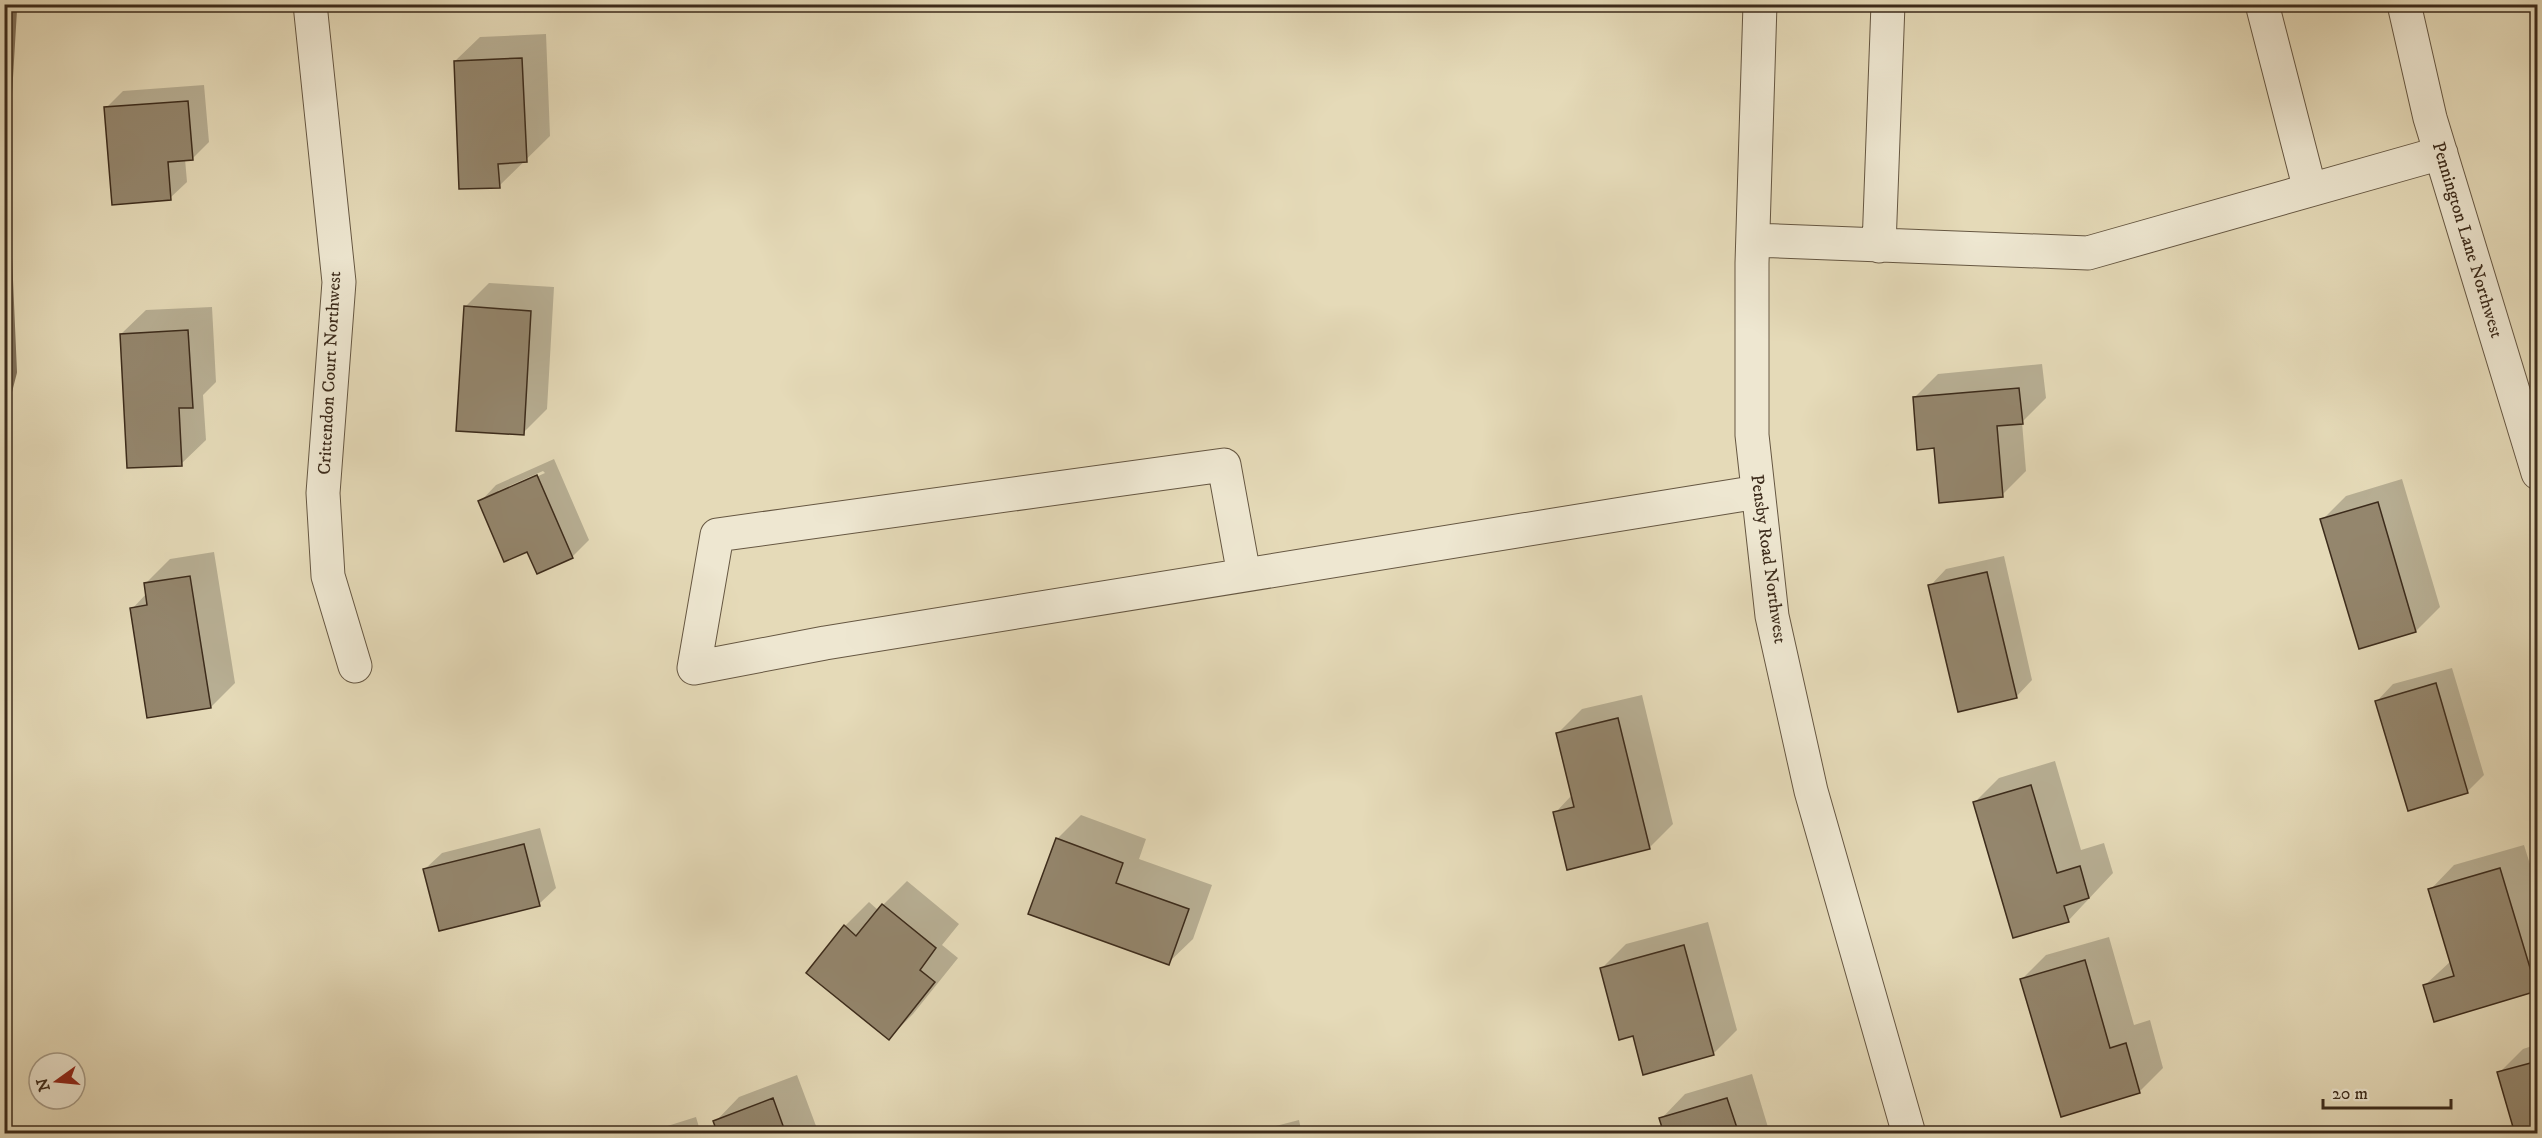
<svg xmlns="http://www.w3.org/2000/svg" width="2542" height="1138" font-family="'IM FELL DW Pica',serif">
<rect width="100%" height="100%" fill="#e5dab8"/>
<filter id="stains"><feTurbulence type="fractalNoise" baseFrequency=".00333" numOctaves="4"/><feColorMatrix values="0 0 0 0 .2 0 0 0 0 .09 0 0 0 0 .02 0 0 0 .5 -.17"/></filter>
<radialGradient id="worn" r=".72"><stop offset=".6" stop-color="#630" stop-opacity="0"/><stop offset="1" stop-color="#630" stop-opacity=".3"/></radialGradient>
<!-- shadow -->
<path fill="#0003" fill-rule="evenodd" d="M 546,34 L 550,136 L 499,186 L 455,61 L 480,37 Z
M 204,85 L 209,142 L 192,159 L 185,159 L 187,182 L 170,198 L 106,108 L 123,91 Z
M 489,283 L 554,287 L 547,409 L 523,433 L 465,307 Z
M 212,307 L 216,382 L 203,395 L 206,440 L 181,464 L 121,334 L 146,310 Z
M 2042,364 L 2046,398 L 2022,422 L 2026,471 L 2002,495 L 1935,447 L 1914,398 L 1938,374 Z
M 554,459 L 589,540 L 572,557 L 528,550 L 480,502 L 496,485 ZM 543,471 L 545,473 L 498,494 L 498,491 Z
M 2402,479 L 2440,607 L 2416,631 L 2322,520 L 2346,496 Z
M 214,552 L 235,683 L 211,707 L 132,609 L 147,593 L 146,583 L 170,559 Z
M 2004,556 L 2032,680 L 2016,697 L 1930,586 L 1946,569 Z
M 2452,668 L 2484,775 L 2467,792 L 2377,701 L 2393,684 Z
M 1642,695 L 1673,824 L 1649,848 L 1555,813 L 1572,795 L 1558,733 L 1582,709 Z
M 2055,761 L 2081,850 L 2104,843 L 2113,873 L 2068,921 L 1975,802 L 1999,778 Z
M 1081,815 L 1146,839 L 1139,859 L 1212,885 L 1193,939 L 1168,963 L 1057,839 Z
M 540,828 L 556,888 L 539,904 L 425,869 L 442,853 Z
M 2524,845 L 2538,890 L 2538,988 L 2425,985 L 2451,961 L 2430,890 L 2454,865 Z
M 907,881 L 959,924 L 942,945 L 958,958 L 913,1014 L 889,1038 L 845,926 L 869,902 L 878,910 Z
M 1708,922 L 1737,1030 L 1713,1054 L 1602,968 L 1626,944 Z
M 2109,937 L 2134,1025 L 2150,1020 L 2163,1068 L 2139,1092 L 2022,979 L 2046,955 Z
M 2538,1044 L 2538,1134 L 2499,1073 L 2523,1049 Z
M 1752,1074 L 1770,1134 L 1666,1134 L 1661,1119 L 1685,1094 Z
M 797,1075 L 819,1134 L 720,1134 L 715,1122 L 739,1097 Z
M 696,1117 L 701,1134 L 642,1134 Z
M 1299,1120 L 1302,1134 L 1245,1134 Z"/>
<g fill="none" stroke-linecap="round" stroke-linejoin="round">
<!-- stream -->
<path stroke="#7f7059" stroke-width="12" d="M 4,128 L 11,10
M 4,211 L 11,372 L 4,399"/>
</g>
<!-- building -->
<path fill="#94866d" stroke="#3c2b1b" stroke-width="1.5" d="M 522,58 L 527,162 L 498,164 L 500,188 L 459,189 L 454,61 Z
M 188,101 L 193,160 L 168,162 L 171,200 L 112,205 L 104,107 Z
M 464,306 L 531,311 L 524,435 L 456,431 Z
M 188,330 L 193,408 L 179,408 L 182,466 L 127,468 L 120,334 Z
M 2019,388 L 2023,424 L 1997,426 L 2003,497 L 1939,503 L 1934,448 L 1917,450 L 1913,397 Z
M 537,475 L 573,558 L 537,574 L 527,552 L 504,562 L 478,501 Z
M 2378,502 L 2416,632 L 2359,649 L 2320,519 Z
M 1987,572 L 2017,698 L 1958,712 L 1928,585 Z
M 190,576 L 211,708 L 147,718 L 130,608 L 147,605 L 144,583 Z
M 2436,683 L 2468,793 L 2408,811 L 2375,701 Z
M 1618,718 L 1650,849 L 1567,870 L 1553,812 L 1574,807 L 1556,733 Z
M 2031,785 L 2057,873 L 2080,866 L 2089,898 L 2064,906 L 2069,922 L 2013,938 L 1973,802 Z
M 1056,838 L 1123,863 L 1116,883 L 1189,909 L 1169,965 L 1028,914 Z
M 524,844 L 540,906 L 439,931 L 423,869 Z
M 2500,868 L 2537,991 L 2434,1022 L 2423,985 L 2454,976 L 2428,889 Z
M 882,904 L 936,948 L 920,970 L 935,982 L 889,1040 L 806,973 L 844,925 L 856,936 Z
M 1684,945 L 1714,1055 L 1643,1075 L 1633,1036 L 1619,1040 L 1600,968 Z
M 2085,960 L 2110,1048 L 2126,1043 L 2140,1093 L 2061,1117 L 2020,979 Z
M 2538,1061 L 2538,1134 L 2515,1134 L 2497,1072 Z
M 773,1098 L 786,1134 L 718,1134 L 713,1121 Z
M 1727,1098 L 1739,1134 L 1664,1134 L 1659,1118 Z"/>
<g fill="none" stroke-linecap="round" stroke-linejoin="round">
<defs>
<path id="minor" d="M 310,4 L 339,282 L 323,493 L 328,576 L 355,666
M 1760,4 L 1752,263 L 1752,435 L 1772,616 L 1811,791 L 1909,1134
M 2262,4 L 2310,190
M 2404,4 L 2430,118 L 2538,473
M 1753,240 L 2088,253 L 2441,153
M 1879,246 L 1888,4
M 1244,575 L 1224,465 L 717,535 L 694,668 L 825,643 L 1758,492"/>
</defs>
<!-- minor casing -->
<use href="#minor" stroke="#665742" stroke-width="35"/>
<!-- minor -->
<use href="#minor" stroke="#eee7d1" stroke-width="33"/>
</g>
<g text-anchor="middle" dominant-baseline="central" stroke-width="6" stroke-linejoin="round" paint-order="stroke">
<!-- street labels -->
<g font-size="18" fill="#3c2b1b" stroke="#eee7d1">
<text transform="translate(2467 240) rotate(73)">Pennington Lane Northwest</text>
<text transform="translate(330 373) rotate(-87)">Crittendon Court Northwest</text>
<text transform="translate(1768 559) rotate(82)">Pensby Road Northwest</text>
</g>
</g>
<!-- margin -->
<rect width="2542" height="1138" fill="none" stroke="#e5dab8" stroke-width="24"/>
<rect x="6" y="6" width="2530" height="1126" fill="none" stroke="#3c2b1b" stroke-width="3"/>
<rect x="12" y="12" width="2518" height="1114" fill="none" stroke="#3c2b1b" stroke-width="1.5"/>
<!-- north arrow -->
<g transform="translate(57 1081) rotate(255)"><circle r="28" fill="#eee7d1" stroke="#a79c88" stroke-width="1.5"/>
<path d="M0-4.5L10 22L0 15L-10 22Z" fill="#8f2418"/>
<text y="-9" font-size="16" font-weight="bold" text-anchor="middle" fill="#3c2b1b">N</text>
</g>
<!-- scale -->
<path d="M2323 1099v9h128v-9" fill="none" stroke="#3c2b1b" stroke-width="3"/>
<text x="2332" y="1099" font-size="18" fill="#3c2b1b" stroke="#eee7d1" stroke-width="4.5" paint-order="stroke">20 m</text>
<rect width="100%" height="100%" filter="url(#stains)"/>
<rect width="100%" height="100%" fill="url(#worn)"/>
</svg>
